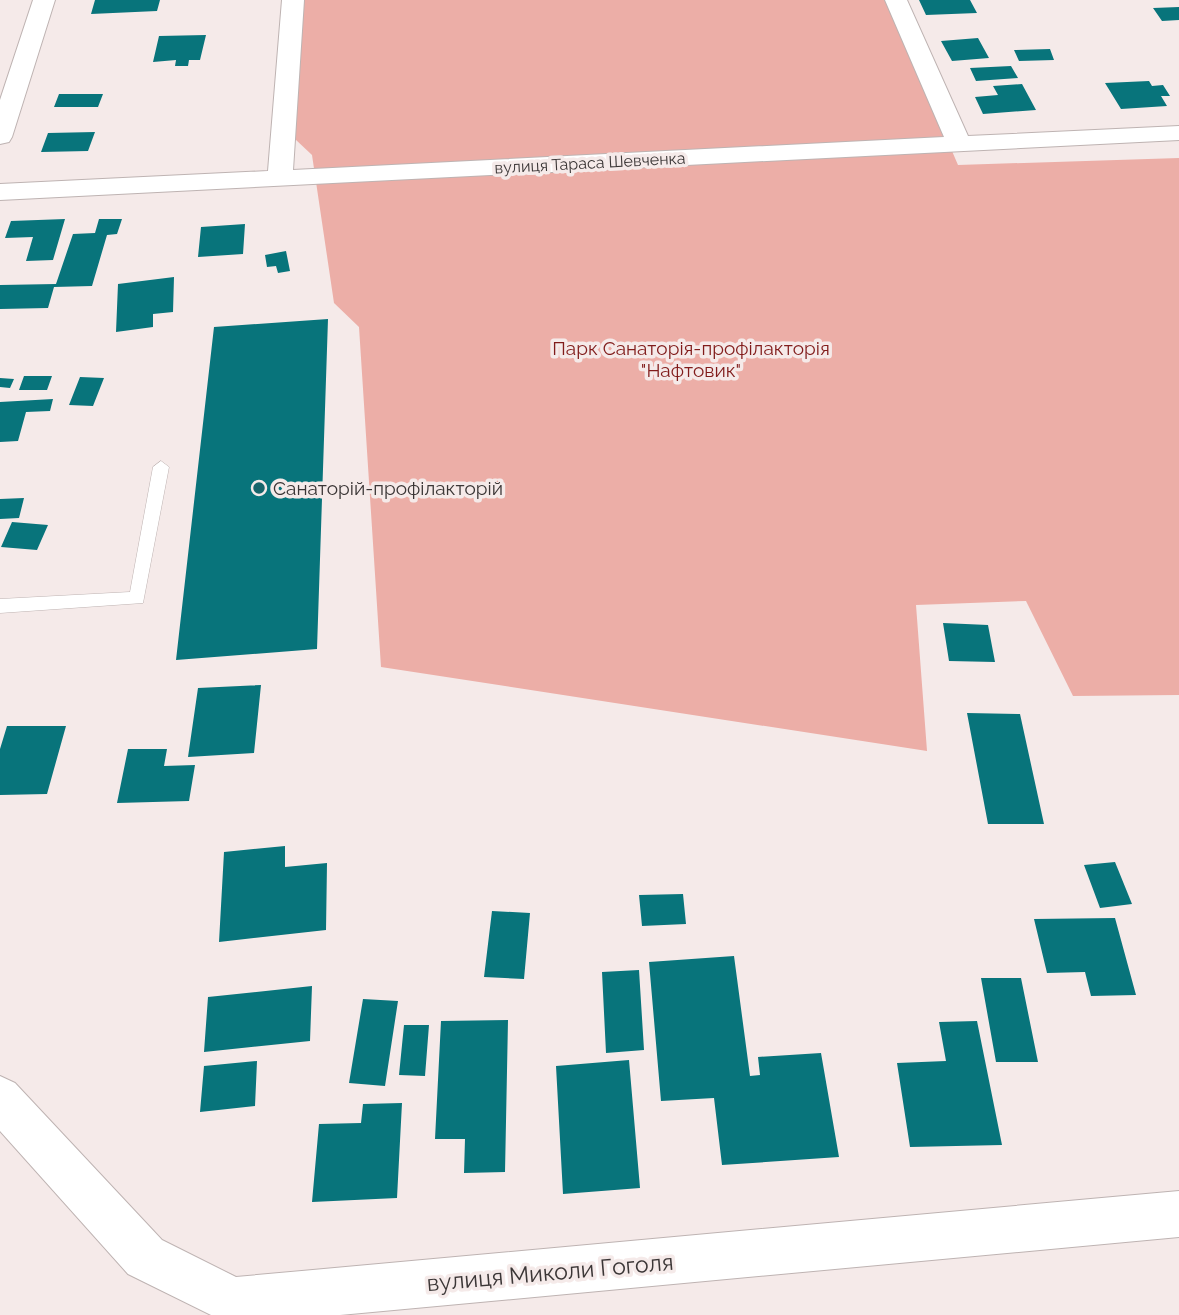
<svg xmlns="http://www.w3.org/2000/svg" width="1179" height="1315" font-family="Raleway,sans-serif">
<rect width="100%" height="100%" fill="#f5eae9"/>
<!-- green -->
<path fill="#ecaea7" d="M 299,0 L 887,0 L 958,165 L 1179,158 L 1179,695 L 1073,696 L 1026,601 L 916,605 L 927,751 L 381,667 L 359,327 L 334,303 L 312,155 L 295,139 Z"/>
<!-- building -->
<path fill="#08747b" d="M 95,0 L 160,0 L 157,11 L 91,14 Z
M 919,0 L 970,0 L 977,13 L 926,15 Z
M 1179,7 L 1179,20 L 1162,21 L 1153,8 Z
M 206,35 L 200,60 L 189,60 L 188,66 L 175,66 L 176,60 L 153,62 L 159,36 Z
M 978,38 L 989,58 L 952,61 L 941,41 Z
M 1050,49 L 1054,60 L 1019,61 L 1014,50 Z
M 1011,66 L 1018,78 L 976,81 L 970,68 Z
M 1149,81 L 1152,86 L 1163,85 L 1170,96 L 1161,96 L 1167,106 L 1121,109 L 1105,83 Z
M 1022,84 L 1036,110 L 983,114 L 975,97 L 998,95 L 993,86 Z
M 59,94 L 103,94 L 98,107 L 54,107 Z
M 95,132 L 88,151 L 41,152 L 48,133 Z
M 65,219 L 53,260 L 26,261 L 33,237 L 5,238 L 11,221 Z
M 99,219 L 122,219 L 117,234 L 107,235 L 92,286 L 54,287 L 48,308 L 0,309 L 0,285 L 56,284 L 73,234 L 95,233 Z
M 245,224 L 243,254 L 198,257 L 201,227 Z
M 286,251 L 290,271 L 278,273 L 276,266 L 267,267 L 265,255 Z
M 174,277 L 173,312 L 153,314 L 153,327 L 116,332 L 118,284 Z
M 328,319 L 317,649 L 176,660 L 214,327 Z
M 24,376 L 52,376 L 47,390 L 19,390 Z
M 80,377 L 104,378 L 93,406 L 69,405 Z
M 0,378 L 14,379 L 10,388 L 0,387 Z
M 53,399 L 50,411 L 26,412 L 18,441 L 0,442 L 0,402 Z
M 24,498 L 19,518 L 0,519 L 0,499 Z
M 12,522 L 48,525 L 37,550 L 1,547 Z
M 943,623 L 988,625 L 995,662 L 949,661 Z
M 261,685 L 254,753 L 188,757 L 198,688 Z
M 967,713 L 1020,714 L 1044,824 L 988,824 Z
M 7,726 L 66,726 L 47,794 L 0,795 L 0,749 Z
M 128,749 L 167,749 L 164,766 L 195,765 L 189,801 L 117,803 Z
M 285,846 L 285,867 L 327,863 L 326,930 L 219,942 L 224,852 Z
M 1115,862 L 1132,904 L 1100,908 L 1084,865 Z
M 683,894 L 686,924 L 642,926 L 639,895 Z
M 492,911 L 530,913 L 524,979 L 484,977 Z
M 1115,918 L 1136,995 L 1091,996 L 1085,972 L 1047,973 L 1034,919 Z
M 734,956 L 750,1076 L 760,1075 L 758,1057 L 821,1053 L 839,1157 L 722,1165 L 714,1098 L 661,1101 L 649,962 Z
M 639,970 L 644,1050 L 606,1053 L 602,972 Z
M 981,978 L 1021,978 L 1038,1062 L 996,1062 Z
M 312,986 L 310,1041 L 204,1052 L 208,997 Z
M 363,999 L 398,1001 L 385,1086 L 349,1083 Z
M 508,1020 L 505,1172 L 464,1173 L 465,1139 L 435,1139 L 441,1021 Z
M 977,1021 L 1002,1145 L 910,1147 L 897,1063 L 946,1061 L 939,1022 Z
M 404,1025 L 429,1025 L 425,1076 L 399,1075 Z
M 629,1060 L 640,1188 L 563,1194 L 556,1066 Z
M 257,1061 L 255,1106 L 200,1112 L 204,1066 Z
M 402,1103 L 397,1198 L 312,1202 L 319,1124 L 361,1123 L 363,1104 Z"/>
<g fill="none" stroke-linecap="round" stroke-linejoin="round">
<defs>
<path id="lane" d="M 161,461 L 169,467 L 143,603 L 0,613 L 0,599 L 130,592 L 153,467 Z"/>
<path id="street" d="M 33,0 L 55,0 L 12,137 L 9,142 L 0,144 L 0,100 Z
M 282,0 L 304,0 L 293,170 L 944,137 L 885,0 L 907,0 L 968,136 L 1179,126 L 1179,140 L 0,200 L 0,184 L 268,171 Z
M 0,1076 L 15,1083 L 162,1240 L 236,1277 L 1179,1191 L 1179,1237 L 340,1315 L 211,1315 L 128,1274 L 0,1131 Z"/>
</defs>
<!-- lane casing -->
<use href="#lane" stroke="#beb3b2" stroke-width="1"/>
<!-- street casing -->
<use href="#street" stroke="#beb3b2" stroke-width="2"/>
<!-- lane -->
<use href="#lane" fill="#fff" fill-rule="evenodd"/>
<!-- street -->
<use href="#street" fill="#fff" fill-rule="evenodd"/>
</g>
<!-- markers -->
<circle fill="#17656b" stroke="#f5eae9" stroke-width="2.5" cx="259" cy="488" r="7"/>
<g text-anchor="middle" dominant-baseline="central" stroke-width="7" stroke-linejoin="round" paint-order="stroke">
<!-- far-street labels -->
<g font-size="16" fill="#3b3636" stroke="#f5eae9">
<text transform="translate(590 163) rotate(-3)">вулиця Тараса Шевченка</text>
</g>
<!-- park labels -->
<g font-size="19" fill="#811c1b" stroke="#f5eae9">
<text x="691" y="348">Парк Санаторія-профілакторія<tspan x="691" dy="22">"Нафтовик"</tspan></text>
</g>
<!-- poi labels -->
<g font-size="19" fill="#3b3636" stroke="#f5eae9" text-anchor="start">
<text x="273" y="488">Санаторій-профілакторій</text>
</g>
<!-- near-street labels -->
<g font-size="23" fill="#3b3636" stroke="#f5eae9">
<text transform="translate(550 1272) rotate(-5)">вулиця Миколи Гоголя</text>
</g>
</g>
</svg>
